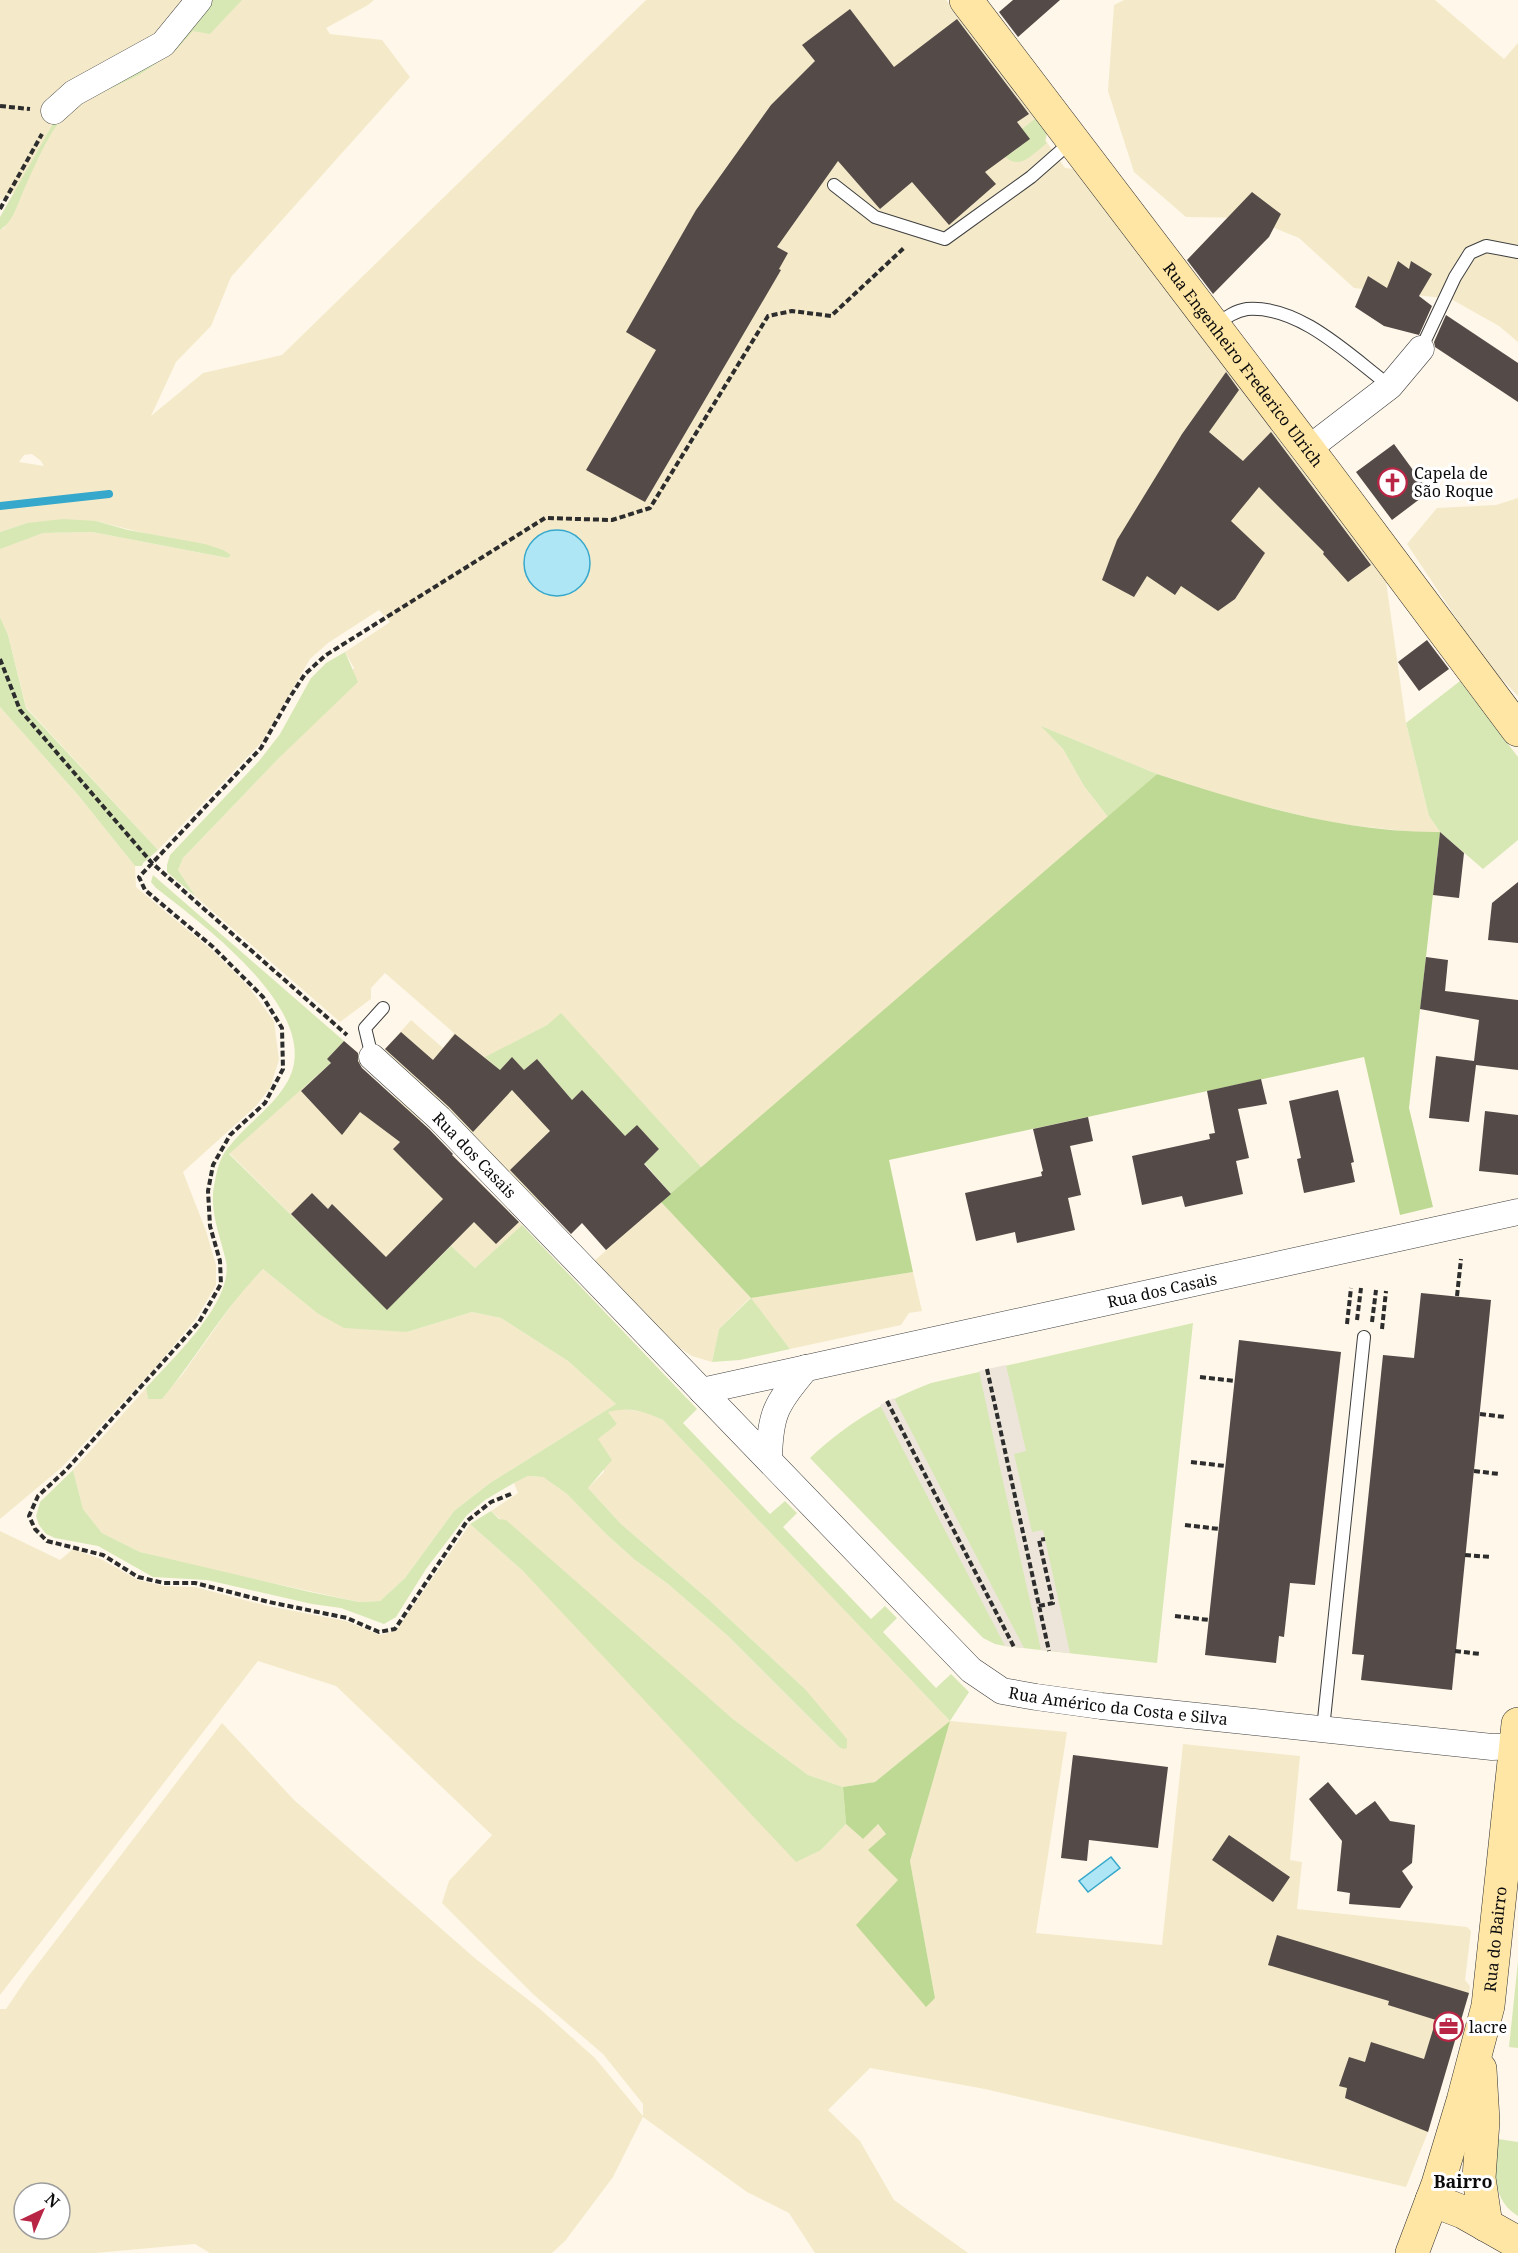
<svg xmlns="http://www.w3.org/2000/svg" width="1518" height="2253" font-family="'Noto Serif',serif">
<rect width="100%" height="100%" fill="#fff7e9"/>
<!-- farmland -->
<path fill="#f4eaca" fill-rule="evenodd" d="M 0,0 L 374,0 L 368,5 L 326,28 L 330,34 L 382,40 L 410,77 L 231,277 L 211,326 L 176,362 L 151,416 L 203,373 L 282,355 L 646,0 L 946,0 L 1047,132 L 1046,141 L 1065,168 L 1074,169 L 1386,581 L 1406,723 L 1429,816 L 1440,832 L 1412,832 L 1332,823 L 1234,799 L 1157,774 L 1043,727 L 1063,749 L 1084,786 L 1108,817 L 702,1168 L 561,1014 L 547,1025 L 486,1057 L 500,1070 L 512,1057 L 537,1059 L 571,1100 L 582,1090 L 610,1144 L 543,1208 L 379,1056 L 411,1020 L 443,1048 L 454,1033 L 385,973 L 371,988 L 371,999 L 340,1022 L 196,897 L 178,870 L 183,858 L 280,757 L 354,668 L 345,652 L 390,622 L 379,610 L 328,643 L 310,659 L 262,742 L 158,850 L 26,707 L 8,635 L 0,617 L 0,549 L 3,546 L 43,533 L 92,532 L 228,558 L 231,555 L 96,521 L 27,523 L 0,532 L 0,230 L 4,228 L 24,187 L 0,200 ZM 32,454 L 41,461 L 44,466 L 19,462 L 24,455 Z
M 1124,0 L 1435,0 L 1504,59 L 1518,43 L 1518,342 L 1499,326 L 1451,299 L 1354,288 L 1299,238 L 1250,218 L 1186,217 L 1134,172 L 1108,91 L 1114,5 Z
M 1518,498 L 1518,696 L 1486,663 L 1407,544 L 1437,508 L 1496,505 Z
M 0,707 L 78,795 L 135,866 L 136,887 L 213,951 L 248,986 L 274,1021 L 279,1060 L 270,1088 L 256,1106 L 183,1172 L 206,1231 L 216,1265 L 216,1285 L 196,1319 L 154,1369 L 61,1468 L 0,1519 Z
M 344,1041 L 365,1059 L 358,1065 L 384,1089 L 424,1118 L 419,1122 L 522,1225 L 475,1268 L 451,1246 L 387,1310 L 229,1153 L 331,1063 L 327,1059 Z
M 661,1202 L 751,1298 L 913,1272 L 922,1311 L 909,1313 L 901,1325 L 790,1349 L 750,1298 L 719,1329 L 712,1362 L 692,1356 L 674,1344 L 594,1261 Z
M 263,1269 L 317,1313 L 407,1332 L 472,1312 L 501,1318 L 568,1361 L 616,1404 L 490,1483 L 454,1511 L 405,1578 L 380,1601 L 359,1602 L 186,1564 L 140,1552 L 102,1533 L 83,1509 L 73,1470 L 146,1388 L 148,1399 L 162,1398 L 182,1375 L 243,1289 Z
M 620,1408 L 649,1413 L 663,1420 L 950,1721 L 1067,1732 L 1036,1933 L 1162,1945 L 1183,1744 L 1300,1756 L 1290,1860 L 1302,1862 L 1297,1909 L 1467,1927 L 1471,1931 L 1465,1980 L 1470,1986 L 1469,1993 L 1428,2132 L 1406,2187 L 985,2089 L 870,2068 L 828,2110 L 860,2141 L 894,2200 L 968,2253 L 815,2253 L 789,2213 L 747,2192 L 643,2117 L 613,2177 L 565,2241 L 552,2253 L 210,2253 L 195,2244 L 95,2253 L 0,2253 L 0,2009 L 6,2009 L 27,1978 L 222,1723 L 294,1800 L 477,1960 L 540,2009 L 595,2058 L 643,2116 L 643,2104 L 603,2054 L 534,1995 L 442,1903 L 449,1881 L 492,1835 L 336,1686 L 258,1661 L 0,1995 L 0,1531 L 60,1560 L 73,1549 L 101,1559 L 138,1580 L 164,1586 L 195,1587 L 268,1606 L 346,1621 L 380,1635 L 396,1631 L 470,1524 L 523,1571 L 821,1850 L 846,1824 L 863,1839 L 877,1823 L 886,1834 L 898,1881 L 935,1998 L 910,1861 L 949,1722 L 875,1782 L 843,1787 L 808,1775 L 733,1719 L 491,1511 L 518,1493 L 514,1483 L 528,1476 L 543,1477 L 567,1494 L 606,1534 L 635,1560 L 668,1584 L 728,1636 L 839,1747 L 805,1689 L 708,1599 L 621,1524 L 588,1488 L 604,1472 L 598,1439 L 608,1412 ZM 24,2193 L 60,2193 L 60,2229 L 24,2229 Z"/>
<!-- green -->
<path fill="#d7e8b4" d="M 213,0 L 242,0 L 210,34 L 193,31 L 175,51 L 139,75 L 72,107 C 51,127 38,159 26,185 C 19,199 14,222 0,230 L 0,217 L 58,115 L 190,28 Z
M 1036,118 L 1047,132 L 1045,141 L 1047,143 C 1028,158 1017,174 998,149 L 1012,153 L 1029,139 L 1022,129 Z
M 63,519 L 96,521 L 128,530 L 205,544 L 223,550 L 231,555 L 228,558 L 92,532 L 43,533 L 0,549 L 0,532 L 27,523 Z
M 0,617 L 8,635 L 26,708 L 158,850 L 143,863 L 142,866 L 135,866 L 78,795 L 0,707 Z
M 345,652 L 358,682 L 280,757 L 183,858 L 178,870 L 196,897 L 167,872 L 167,865 L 170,855 L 259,761 L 280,734 L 311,678 L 326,663 Z
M 1460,681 L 1518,757 L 1518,840 L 1483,869 L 1440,832 L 1429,816 L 1406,723 Z
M 1041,726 L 1157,774 L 1108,817 L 1084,786 L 1063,749 Z
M 153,875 L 344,1041 L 327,1059 L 331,1063 L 229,1154 L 387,1309 L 451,1246 L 475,1268 L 522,1225 L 697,1409 L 683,1423 L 770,1514 L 785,1501 L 797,1513 L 783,1527 L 871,1619 L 885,1606 L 897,1618 L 883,1632 L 936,1688 L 951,1674 L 969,1692 L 950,1721 L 663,1420 C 644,1411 628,1406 608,1412 L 617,1424 L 598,1439 L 612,1460 L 588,1488 L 621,1524 L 708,1599 L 805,1689 L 847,1739 L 847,1748 L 843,1749 L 839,1747 L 728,1636 L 668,1584 L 635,1560 L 606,1534 L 567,1494 L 543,1477 L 528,1476 L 514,1483 L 485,1500 L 467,1515 L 426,1569 L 396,1617 L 384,1624 L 341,1608 L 312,1604 L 207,1580 L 153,1577 L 98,1546 L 55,1538 L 46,1534 L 39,1525 L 36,1516 L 40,1502 L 73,1470 L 83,1509 L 102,1533 L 140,1552 L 310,1592 L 359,1602 L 380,1601 L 405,1578 L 454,1511 L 490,1483 L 616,1404 L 568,1361 L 501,1318 L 472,1312 L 407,1332 L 344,1328 L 317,1313 L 263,1269 C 224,1308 198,1356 162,1399 L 148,1399 L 146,1388 C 172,1359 234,1302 226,1261 C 220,1235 208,1209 215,1181 C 217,1170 220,1157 228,1148 C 245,1125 271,1109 286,1084 C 329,1016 202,924 156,888 L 151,882 Z
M 561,1013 L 702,1168 L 671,1194 L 644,1163 L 659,1149 L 637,1126 L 614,1147 L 582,1090 L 572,1100 L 537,1059 L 524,1070 L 512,1057 L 500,1070 L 485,1057 L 547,1025 Z
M 751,1298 L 790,1349 L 740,1360 L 712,1362 L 719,1329 Z
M 1193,1323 L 1157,1663 L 1005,1646 L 995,1644 L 983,1638 L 810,1458 C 846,1424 884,1401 931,1383 Z
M 491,1511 L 499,1519 L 506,1520 L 733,1719 L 808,1775 L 843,1787 L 846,1824 L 821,1850 L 796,1862 L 523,1571 L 470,1524 Z
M 1518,1961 L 1518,2048 L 1509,2047 Z
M 1498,2139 L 1518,2142 L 1518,2216 C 1490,2199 1495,2167 1498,2139 Z"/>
<!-- forest -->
<path fill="#bed994" d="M 1157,774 C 1249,804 1343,833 1440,832 L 1409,1108 L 1433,1207 L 1400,1215 L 1364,1057 L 889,1160 L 913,1272 L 751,1298 L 661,1202 Z
M 950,1721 L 910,1861 L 935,1998 L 926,2007 L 856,1925 L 898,1880 L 868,1850 L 886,1834 L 878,1824 L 863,1839 L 846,1824 L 843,1787 L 875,1782 Z"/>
<!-- plaza -->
<path fill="#ede5da" d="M 1006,1365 L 1026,1451 L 1014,1454 L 1032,1532 L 1043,1530 L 1070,1653 L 1041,1650 L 1000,1468 L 979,1371 Z
M 894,1398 L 1024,1648 L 1005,1646 L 880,1405 Z"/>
<!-- water -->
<path fill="#afe6f5" stroke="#36a8cc" stroke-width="1.5" d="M524 563a33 33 0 1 1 66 0a33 33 0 1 1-66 0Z
M 1111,1857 L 1120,1868 L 1088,1892 L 1079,1881 Z"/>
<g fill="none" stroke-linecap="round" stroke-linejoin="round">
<!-- stream -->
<path stroke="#36a8cc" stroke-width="8" d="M 0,506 L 109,494"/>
</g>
<!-- building -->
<path fill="#544a48" d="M 1013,0 L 1060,0 L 1018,37 L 999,12 Z
M 850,9 L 894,67 L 957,19 L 1029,114 L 1017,122 L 1030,139 L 985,172 L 996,184 L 949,225 L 912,182 L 880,209 L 838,161 L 777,247 L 788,253 L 779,269 L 781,270 L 645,502 L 586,470 L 656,350 L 626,332 L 696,210 L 771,105 L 815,61 L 802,45 Z
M 1252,192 L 1281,214 L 1269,237 L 1213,294 L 1187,260 Z
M 1398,261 L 1409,269 L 1411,261 L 1432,274 L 1419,296 L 1432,306 L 1419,335 L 1384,326 L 1355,307 L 1368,276 L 1387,288 Z
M 1446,315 L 1518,363 L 1518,402 L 1435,347 L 1434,342 Z
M 1226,372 L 1239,390 L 1209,432 L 1243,461 L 1271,432 L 1371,565 L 1348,582 L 1323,554 L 1324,552 L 1259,487 L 1231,521 L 1265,553 L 1235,599 L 1218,611 L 1181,586 L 1175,595 L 1147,576 L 1134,597 L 1102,580 L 1117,540 L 1182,434 Z
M 1394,444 L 1429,492 L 1392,520 L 1356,472 Z
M 1427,640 L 1449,669 L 1419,691 L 1398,662 Z
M 1440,832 L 1464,853 L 1459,898 L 1433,895 Z
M 1518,882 L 1518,943 L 1488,940 L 1492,903 Z
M 1426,957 L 1448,960 L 1445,991 L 1518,1000 L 1518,1070 L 1476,1065 L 1469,1122 L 1429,1118 L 1436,1056 L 1474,1061 L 1479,1020 L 1420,1009 Z
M 401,1032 L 433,1060 L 455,1034 L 500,1070 L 512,1057 L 524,1070 L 537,1059 L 572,1100 L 582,1090 L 625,1136 L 637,1125 L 659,1149 L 644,1164 L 671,1194 L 606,1250 L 582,1223 L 571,1234 L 510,1170 L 550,1131 L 512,1090 L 473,1132 L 449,1107 L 385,1049 Z
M 344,1041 L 358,1053 L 358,1061 L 362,1068 L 429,1129 L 453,1154 L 452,1155 L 519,1222 L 496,1244 L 474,1222 L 387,1310 L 291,1214 L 312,1193 L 328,1209 L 332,1204 L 386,1257 L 443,1199 L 393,1149 L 400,1142 L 360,1112 L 342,1135 L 301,1091 L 331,1063 L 327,1059 Z
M 1261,1079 L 1267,1104 L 1238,1109 L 1249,1158 L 1236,1161 L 1243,1194 L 1185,1207 L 1182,1196 L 1142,1205 L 1132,1156 L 1210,1139 L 1209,1134 L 1215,1133 L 1207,1091 Z
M 1338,1090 L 1354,1162 L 1351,1163 L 1355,1182 L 1304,1193 L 1297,1159 L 1301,1158 L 1289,1101 Z
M 1485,1111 L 1518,1115 L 1518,1175 L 1479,1171 Z
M 1088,1117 L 1093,1141 L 1070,1146 L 1081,1195 L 1068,1198 L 1075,1230 L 1017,1243 L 1015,1232 L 976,1241 L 965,1193 L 1042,1176 L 1041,1172 L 1043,1171 L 1033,1129 Z
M 1421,1293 L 1491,1300 L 1452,1690 L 1361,1680 L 1364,1655 L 1352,1654 L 1383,1355 L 1414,1358 Z
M 1239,1340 L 1341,1352 L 1315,1585 L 1290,1583 L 1284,1637 L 1279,1636 L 1276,1663 L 1205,1655 Z
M 1073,1755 L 1168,1767 L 1158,1848 L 1089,1840 L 1087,1861 L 1061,1858 Z
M 1328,1782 L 1356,1815 L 1375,1801 L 1390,1821 L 1415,1825 L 1412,1863 L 1402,1871 L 1413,1887 L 1400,1908 L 1349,1904 L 1350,1893 L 1337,1891 L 1342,1841 L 1309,1799 Z
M 1229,1835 L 1290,1877 L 1273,1902 L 1212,1860 Z
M 1277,1935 L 1469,1993 L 1428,2132 L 1345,2098 L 1347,2088 L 1339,2086 L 1349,2057 L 1365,2062 L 1371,2042 L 1424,2059 L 1436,2020 L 1388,2005 L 1389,2001 L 1268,1965 Z"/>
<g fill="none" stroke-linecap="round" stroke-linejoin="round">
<defs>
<path id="lane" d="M 834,185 L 875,217 L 945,239 L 1031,177 L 1072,141
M 1214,326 C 1224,319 1234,311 1247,309 C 1300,305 1350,356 1390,386
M 1421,349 L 1455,277 L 1470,253 L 1486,246 L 1518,252
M 372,1057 L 365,1028 L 383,1008
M 1323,1729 L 1364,1337"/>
<g id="street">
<path d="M 54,111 L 74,93 L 163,44 L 199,0"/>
<path d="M 1308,449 L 1390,386 L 1421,349"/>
<path id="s1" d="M 372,1057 L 439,1118 L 971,1670 L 1002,1691 L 1036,1697 L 1101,1706 L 1492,1747 L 1518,1746"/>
<path id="s2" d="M 702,1391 L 1518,1212"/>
<path d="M 769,1459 C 770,1411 777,1404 806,1368"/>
</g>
<g id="secondary">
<path id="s3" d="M 966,0 L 1325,472 L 1518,730"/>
<path d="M 1480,2069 L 1483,2121 L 1479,2178 L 1486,2225"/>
<path d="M 1432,2200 L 1463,2212 L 1518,2243"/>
<path id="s4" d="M 1412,2253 L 1438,2184 L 1463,2101 L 1488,2006 L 1518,1724"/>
</g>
</defs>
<!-- lane casing -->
<use href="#lane" stroke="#3e3e3e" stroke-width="14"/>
<!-- street casing -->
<use href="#street" stroke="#3e3e3e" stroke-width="27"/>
<!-- secondary casing -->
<use href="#secondary" stroke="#2d2d2d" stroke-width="34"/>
<!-- path -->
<path stroke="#2d2d2d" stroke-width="4" stroke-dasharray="6 3" stroke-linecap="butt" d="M 0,106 L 30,109
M 0,209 L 42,134
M 0,659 L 20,710 L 152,863 L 347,1035
M 1457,1296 L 1461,1259
M 1357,1320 L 1361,1288
M 1372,1322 L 1376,1290
M 1347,1324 L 1351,1288
M 1382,1329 L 1386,1291
M 987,1369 L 1049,1651
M 1200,1377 L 1235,1381
M 887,1401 L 1014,1647
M 1480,1414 L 1505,1417
M 1191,1462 L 1225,1466
M 1474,1471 L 1499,1474
M 511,1494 L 491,1502 L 467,1521 L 395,1629 L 379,1632 L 347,1618 L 269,1602 L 195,1583 L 164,1583 L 138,1577 L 103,1555 L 47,1541 L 35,1529 L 29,1516 L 38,1496 L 66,1470 L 199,1322 L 221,1284 L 220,1261 L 210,1226 L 208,1191 L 213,1165 L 230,1135 L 265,1103 L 283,1069 L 282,1028 L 263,997 L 213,947 L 145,890 L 139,877 L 261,748 L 290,697 L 305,674 L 326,655 L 545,518 L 612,520 L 650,508 L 768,316 L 792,311 L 831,316 L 905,247
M 1185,1525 L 1219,1529
M 1465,1555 L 1491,1557
M 1039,1606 L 1053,1603 L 1039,1540 L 1045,1539
M 1175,1616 L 1209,1620
M 1455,1651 L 1480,1654"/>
<!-- lane -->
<use href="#lane" stroke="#fff" stroke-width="12"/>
<!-- street -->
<use href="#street" stroke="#fff" stroke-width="26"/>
<!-- secondary -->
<use href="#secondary" stroke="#ffe6a5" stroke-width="33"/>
</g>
<!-- icons -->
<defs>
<symbol id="church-ring" viewBox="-11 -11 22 22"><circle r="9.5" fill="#fff" stroke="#b92544" stroke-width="1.5"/><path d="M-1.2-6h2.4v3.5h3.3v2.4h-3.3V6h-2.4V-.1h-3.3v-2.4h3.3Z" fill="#b92544"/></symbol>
<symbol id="office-ring" viewBox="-11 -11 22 22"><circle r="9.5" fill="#fff" stroke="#b92544" stroke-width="1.5"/><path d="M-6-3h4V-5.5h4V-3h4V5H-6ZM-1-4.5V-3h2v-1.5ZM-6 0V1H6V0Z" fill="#b92544"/></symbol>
</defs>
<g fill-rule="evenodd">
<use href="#church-ring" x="1376" y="466" width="33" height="33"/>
<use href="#office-ring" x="1432" y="2010" width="33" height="33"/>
</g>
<g text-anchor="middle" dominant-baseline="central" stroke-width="6" stroke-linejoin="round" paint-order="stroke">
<!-- street labels -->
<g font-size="16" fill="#0b0b0b" stroke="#fff">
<text stroke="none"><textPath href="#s3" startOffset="458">Rua Engenheiro Frederico Ulrich</textPath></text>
<text stroke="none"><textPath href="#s1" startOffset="142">Rua dos Casais</textPath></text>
<text stroke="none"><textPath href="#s2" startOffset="471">Rua dos Casais</textPath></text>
<text stroke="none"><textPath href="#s1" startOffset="1012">Rua Américo da Costa e Silva</textPath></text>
<text stroke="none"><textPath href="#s4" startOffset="326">Rua do Bairro</textPath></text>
</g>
<!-- poi labels -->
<g font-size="16" fill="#0b0b0b" stroke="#fff" text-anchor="start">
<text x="1414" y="473">Capela de<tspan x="1414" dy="18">São Roque</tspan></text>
<text x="1469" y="2027">lacre</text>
</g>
<!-- neighbourhood labels -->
<g font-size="18" font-weight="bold" fill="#0b0b0b" stroke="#fff">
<text x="1463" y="2181">Bairro</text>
</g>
</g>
<!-- north arrow -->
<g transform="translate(42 2211) rotate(44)"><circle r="28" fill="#ffffff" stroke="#9d9d9d" stroke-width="1.5"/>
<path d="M0-4.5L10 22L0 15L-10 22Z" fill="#b92544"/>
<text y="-9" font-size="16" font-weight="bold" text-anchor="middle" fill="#0b0b0b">N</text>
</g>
</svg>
